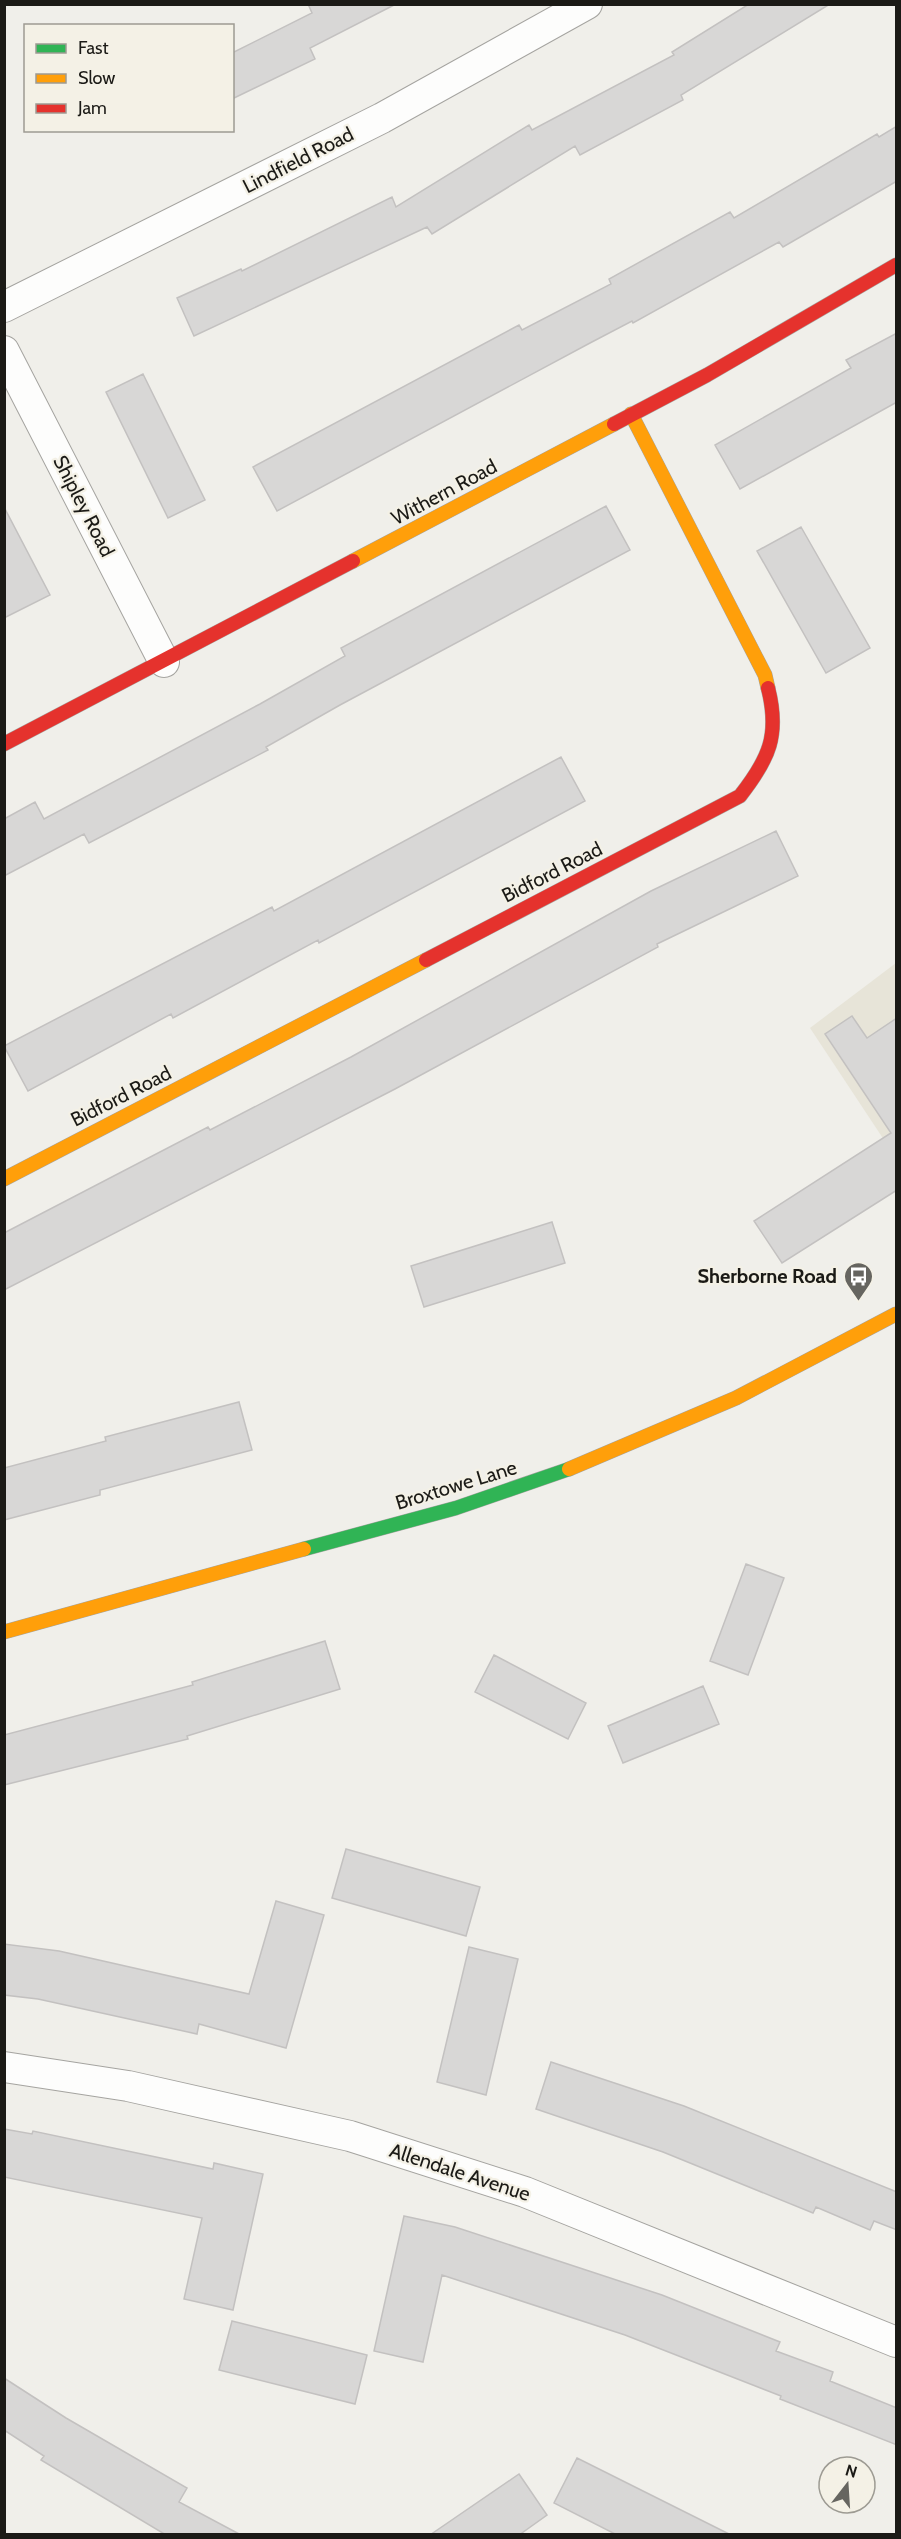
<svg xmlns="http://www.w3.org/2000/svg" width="901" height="2539" font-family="Cabin,sans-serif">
<rect width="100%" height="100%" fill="#f0efea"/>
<!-- built -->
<path fill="#e7e4d8" d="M 896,963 L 896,1158 L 810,1028 Z"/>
<!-- building -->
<path fill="#d8d7d6" stroke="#c3c1c0" stroke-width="1.5" d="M 308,4 L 396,4 L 310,48 L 315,59 L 232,99 L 232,53 L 312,13 Z
M 749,4 L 830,4 L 681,95 L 683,100 L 580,155 L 575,146 L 432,234 L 427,227 L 194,336 L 177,298 L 241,269 L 242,271 L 392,197 L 396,207 L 529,125 L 532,130 L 674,55 L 672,52 Z
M 897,126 L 897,181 L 783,247 L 779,242 L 633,323 L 632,321 L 590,343 L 277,511 L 253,467 L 519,325 L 522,330 L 611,284 L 609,279 L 730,212 L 734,218 L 877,134 L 879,137 Z
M 897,333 L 897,402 L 740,489 L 715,445 L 851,368 L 846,360 Z
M 143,374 L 205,500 L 168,518 L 106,392 Z
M 606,506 L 630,550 L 340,705 L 266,747 L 268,750 L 89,843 L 84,834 L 4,876 L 4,819 L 35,802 L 44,819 L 260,704 L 345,656 L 341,648 Z
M 4,507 L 50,595 L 4,618 Z
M 801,527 L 870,648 L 826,673 L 757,551 Z
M 561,757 L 585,801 L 319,943 L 318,940 L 173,1018 L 171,1014 L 28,1091 L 4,1046 L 272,907 L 274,911 Z
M 776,831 L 798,876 L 657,944 L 658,947 L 395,1089 L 4,1290 L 4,1233 L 208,1127 L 210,1130 L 351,1057 L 651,891 Z
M 852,1016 L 867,1038 L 897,1018 L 897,1190 L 782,1263 L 754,1221 L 891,1133 L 825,1034 Z
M 552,1222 L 565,1263 L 424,1307 L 411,1266 Z
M 239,1402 L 252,1450 L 100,1490 L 100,1495 L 4,1520 L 4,1468 L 106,1441 L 105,1437 Z
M 746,1564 L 784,1578 L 748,1675 L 710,1661 Z
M 325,1641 L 340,1689 L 187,1736 L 188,1739 L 4,1785 L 4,1735 L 193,1685 L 192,1682 Z
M 494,1655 L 586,1703 L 568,1739 L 475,1692 Z
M 703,1686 L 719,1724 L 623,1763 L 608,1726 Z
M 346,1849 L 480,1887 L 466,1936 L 332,1898 Z
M 276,1901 L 324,1915 L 286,2048 L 199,2024 L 197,2034 L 38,1999 L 4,1995 L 4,1944 L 59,1951 L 249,1994 Z
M 469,1947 L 518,1959 L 486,2095 L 437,2082 Z
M 551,2062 L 684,2106 L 897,2192 L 897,2230 L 874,2221 L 870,2230 L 816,2207 L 813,2213 L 663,2152 L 536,2109 Z
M 4,2129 L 32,2134 L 33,2131 L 213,2169 L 214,2163 L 263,2174 L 233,2310 L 184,2299 L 202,2218 L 4,2177 Z
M 404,2216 L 455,2227 L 662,2295 L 780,2342 L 776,2351 L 833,2372 L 830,2381 L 897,2408 L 897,2445 L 780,2399 L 781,2396 L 625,2335 L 442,2275 L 423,2362 L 374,2351 Z
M 232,2321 L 367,2355 L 355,2404 L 219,2370 Z
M 4,2378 L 66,2418 L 187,2488 L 179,2502 L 241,2535 L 166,2535 L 41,2460 L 44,2456 L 4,2430 Z
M 577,2458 L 731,2535 L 617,2535 L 554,2503 Z
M 519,2474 L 547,2515 L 519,2535 L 430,2535 Z"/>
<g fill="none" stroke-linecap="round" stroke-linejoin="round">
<defs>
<path id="street" d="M 4,307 L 382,118 L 587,4
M 4,351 L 164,662
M 4,2067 L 128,2086 L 350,2136 L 525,2192 L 896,2342"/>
<path id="fast" d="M 304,1549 L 456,1508 L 569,1469"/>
<path id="slow" d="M 631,414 L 765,675 L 768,688
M 353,561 L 614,424
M 4,1179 L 426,960
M 569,1469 L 736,1398 L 896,1314
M 4,1632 L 304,1549"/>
<path id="jam" d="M 614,424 L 707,375 L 896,265
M 4,744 L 353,561
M 426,960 L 740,796 C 769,759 780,735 768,688"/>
</defs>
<!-- street casing -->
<use href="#street" stroke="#a5a4a0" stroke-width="32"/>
<!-- fast casing -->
<use href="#fast" stroke="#a5a4a0" stroke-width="15"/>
<!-- slow casing -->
<use href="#slow" stroke="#a5a4a0" stroke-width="15"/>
<!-- jam casing -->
<use href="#jam" stroke="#a5a4a0" stroke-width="15"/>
<!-- street -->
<use href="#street" stroke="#fdfdfc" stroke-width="30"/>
<!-- fast -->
<use href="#fast" stroke="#30b455" stroke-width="14"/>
<!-- slow -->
<use href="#slow" stroke="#ff9f0a" stroke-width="14"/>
<!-- jam -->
<use href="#jam" stroke="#e5322d" stroke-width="14"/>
</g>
<!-- icons -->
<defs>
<symbol id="bus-pin" viewBox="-11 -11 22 30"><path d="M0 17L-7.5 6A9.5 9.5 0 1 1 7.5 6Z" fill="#666560" stroke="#f4f1e6"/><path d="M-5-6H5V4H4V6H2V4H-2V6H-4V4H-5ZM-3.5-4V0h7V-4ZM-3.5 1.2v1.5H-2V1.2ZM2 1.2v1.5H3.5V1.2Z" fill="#fff"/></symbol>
</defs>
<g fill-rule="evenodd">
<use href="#bus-pin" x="842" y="1260" width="33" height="45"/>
</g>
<g text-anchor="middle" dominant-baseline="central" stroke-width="4.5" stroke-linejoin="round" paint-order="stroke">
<!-- street labels -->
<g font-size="20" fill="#1b1a16" stroke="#f4f1e6">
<text transform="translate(298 160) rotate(-27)">Lindfield Road</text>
<text transform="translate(444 492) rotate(-28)">Withern Road</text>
<text transform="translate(84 506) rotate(63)">Shipley Road</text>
<text transform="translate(552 872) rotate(-27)">Bidford Road</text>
<text transform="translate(121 1096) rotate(-27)">Bidford Road</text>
<text transform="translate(456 1485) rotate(-17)">Broxtowe Lane</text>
<text transform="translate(460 2172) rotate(18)">Allendale Avenue</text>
</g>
<!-- poi labels -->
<g font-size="20" font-weight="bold" fill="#1b1a16" stroke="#f4f1e6" text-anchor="end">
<text x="837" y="1276">Sherborne Road</text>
</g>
</g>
<!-- border -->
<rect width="901" height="2539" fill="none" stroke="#1b1a16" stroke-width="12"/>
<!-- legend -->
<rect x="24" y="24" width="210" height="108" fill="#f4f1e6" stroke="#9d9b93" stroke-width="1.5"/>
<rect x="36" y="44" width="30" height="9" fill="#30b455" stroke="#9d9b93" stroke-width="1.5"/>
<text x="78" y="54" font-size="18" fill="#1b1a16">Fast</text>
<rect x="36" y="74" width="30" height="9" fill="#ff9f0a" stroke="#9d9b93" stroke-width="1.5"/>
<text x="78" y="84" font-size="18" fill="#1b1a16">Slow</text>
<rect x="36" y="104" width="30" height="9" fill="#e5322d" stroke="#9d9b93" stroke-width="1.5"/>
<text x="78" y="114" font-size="18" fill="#1b1a16">Jam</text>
<!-- north arrow -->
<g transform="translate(847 2485) rotate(17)"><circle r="28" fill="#f4f1e6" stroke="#9d9b93" stroke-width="1.5"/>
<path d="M0-4.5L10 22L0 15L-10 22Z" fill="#666560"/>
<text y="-9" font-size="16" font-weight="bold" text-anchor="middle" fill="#1b1a16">N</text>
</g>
</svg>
